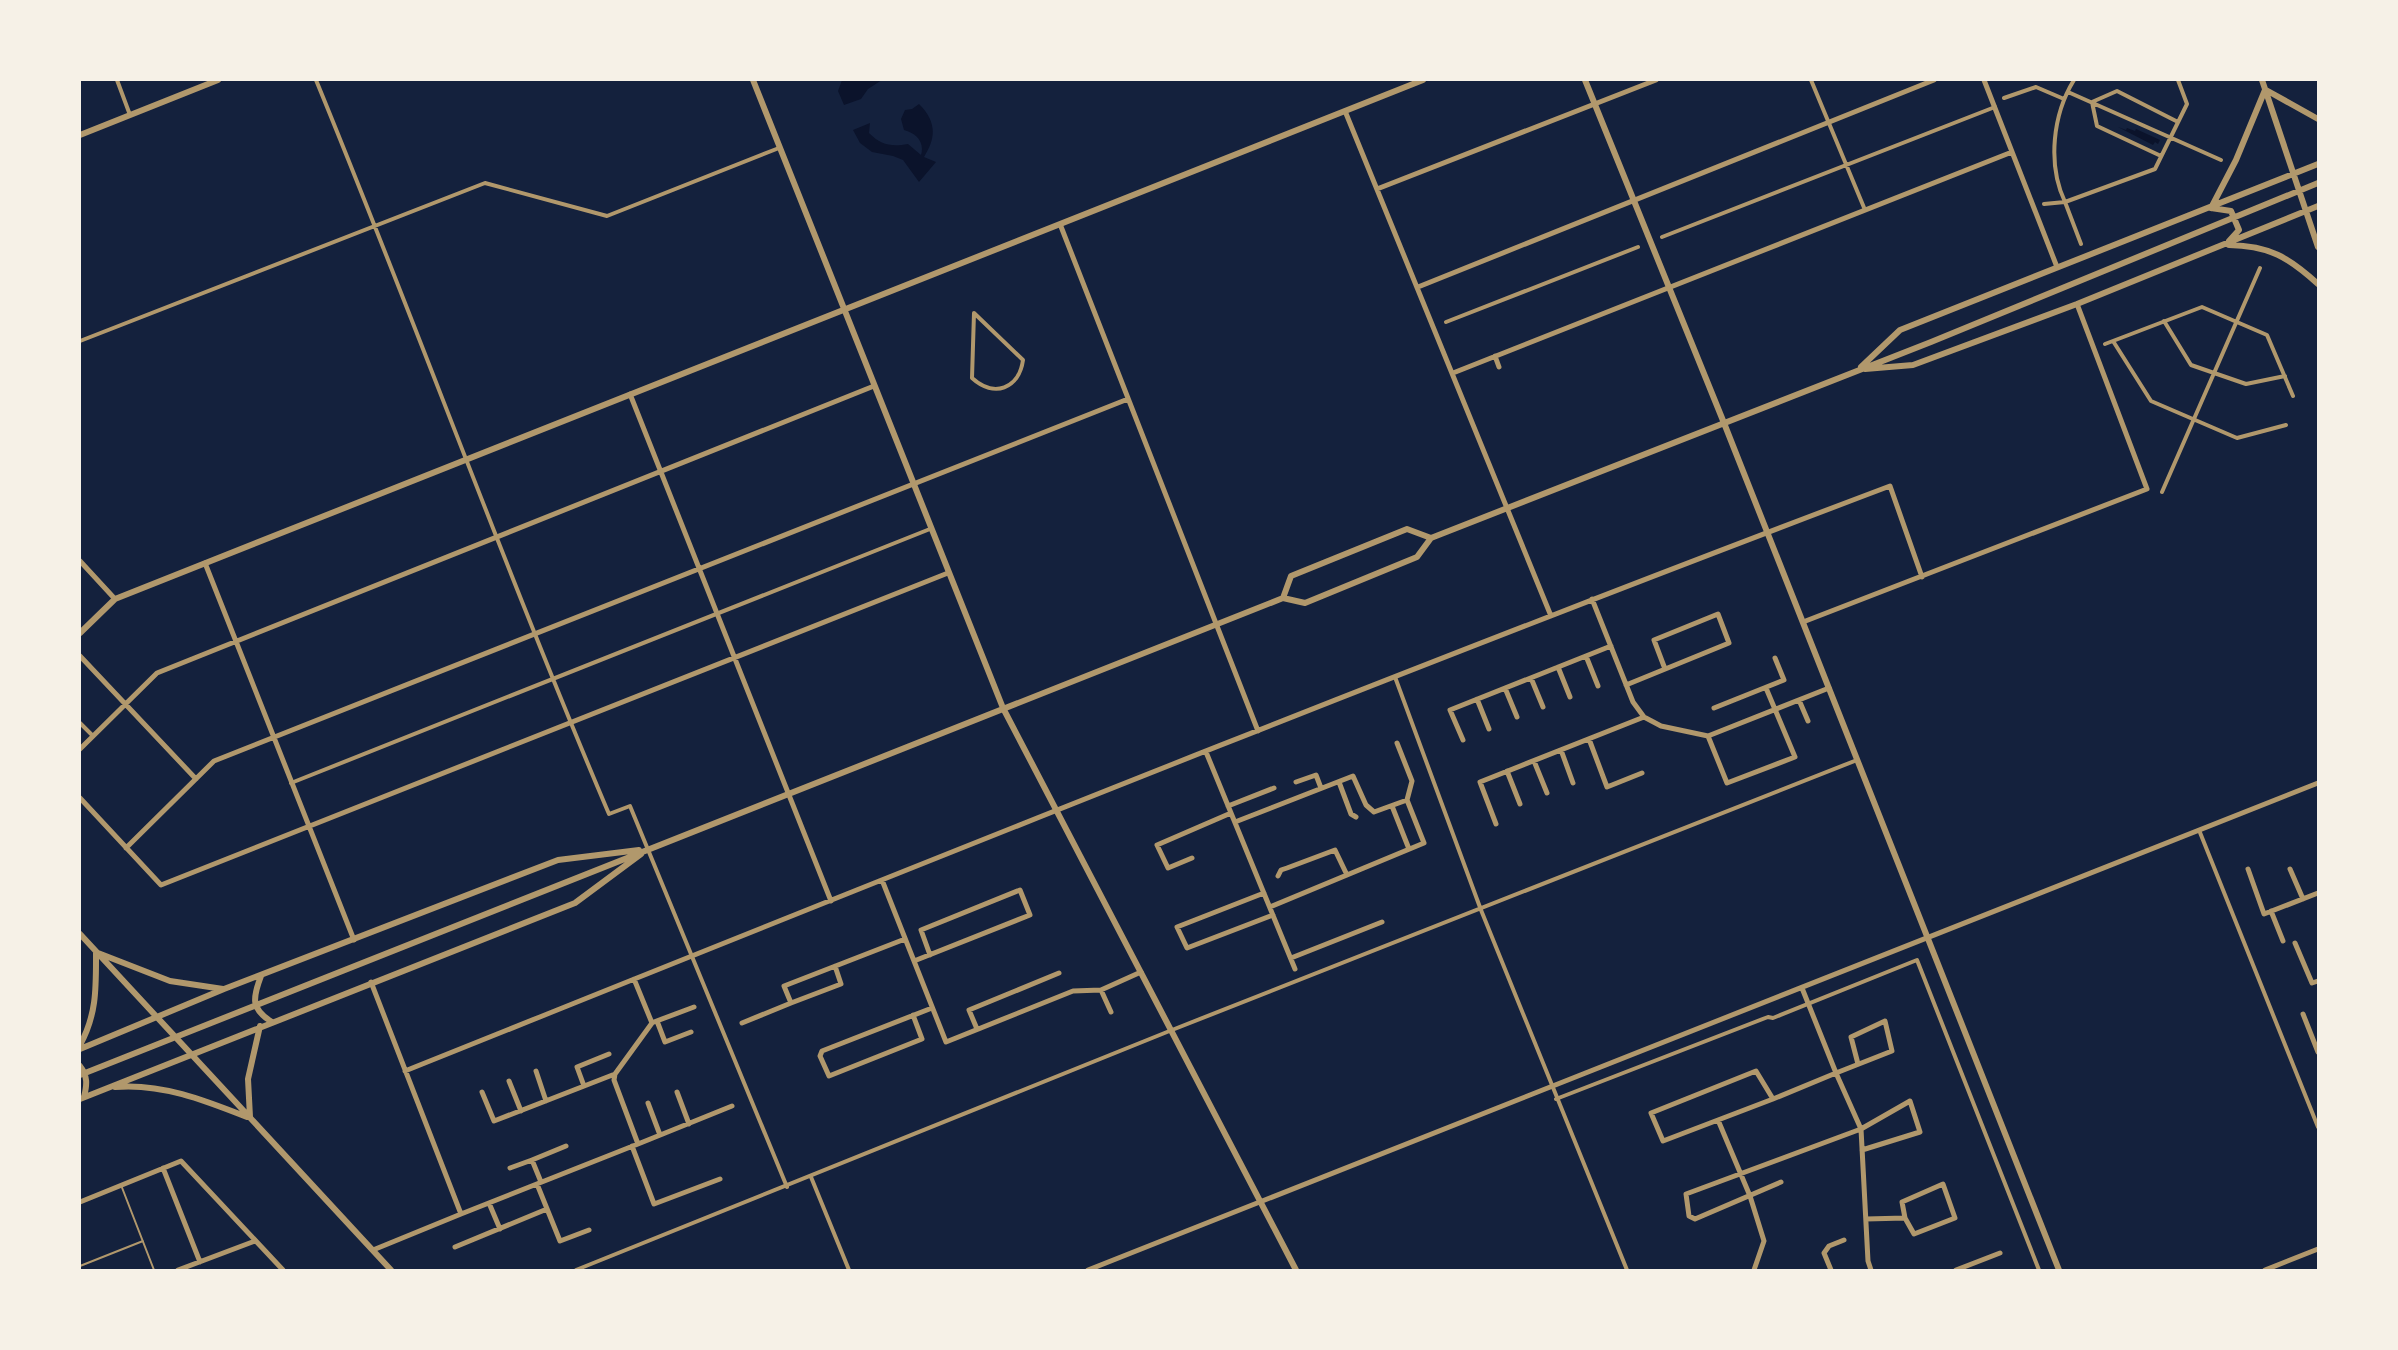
<svg xmlns="http://www.w3.org/2000/svg" width="2398" height="1350" font-family="'Open Sans',sans-serif">
<rect width="100%" height="100%" fill="#14213d"/>
<!-- water -->
<path fill="#0b132b" d="M 842,80 L 882,80 L 868,89 L 861,99 L 844,105 L 838,91 Z
M 919,104 C 937,122 936,138 924,157 L 936,162 L 919,182 L 903,160 L 893,156 L 872,152 L 860,143 L 853,130 L 870,123 L 869,133 C 881,145 891,147 908,144 L 921,155 C 925,142 916,133 904,130 L 901,119 L 905,110 L 912,109 Z
M 2118,127 L 2126,130 L 2127,128 L 2135,131 L 2136,129 L 2160,140 L 2158,144 L 2155,142 L 2153,145 Z"/>
<g fill="none" stroke-linecap="round" stroke-linejoin="round">
<!-- service -->
<path stroke="#b1986c" stroke-width="2" d="M 121,1185 L 154,1270
M 80,1266 L 143,1241"/>
<!-- pedestrian -->
<path stroke="#b1986c" stroke-width="4" d="M 117,80 L 130,115
M 316,80 C 415,321 504,566 606,807 L 609,814 L 630,806 L 787,1187
M 1811,80 L 1865,210
M 2068,92 L 2221,160
M 2004,98 L 2036,87 L 2064,99
M 2161,156 L 2097,126 L 2092,102 L 2117,91 L 2178,122
M 2044,204 L 2065,202 C 2047,164 2053,114 2074,80
M 1662,237 L 1995,107
M 2081,244 L 2065,202 L 2155,169 L 2187,104 L 2178,80
M 974,313 L 1023,360 C 1019,389 994,398 972,378 Z
M 2164,321 L 2191,365 L 2246,384 L 2285,376
M 1446,322 L 1638,247
M 80,341 L 485,183 L 607,216 L 779,148
M 2113,341 L 2151,401 L 2237,438 L 2286,425
M 2105,344 L 2202,307 L 2267,335 L 2293,396
M 2162,492 L 2260,268
M 1395,677 L 1481,910 L 1627,1270
M 80,723 L 93,736
M 291,783 L 930,529
M 2199,830 L 2318,1127
M 1556,1099 L 1768,1017 L 1773,1018 L 1917,960 L 2039,1270
M 811,1177 L 849,1270
M 576,1270 L 1172,1030 L 1857,760"/>
<!-- minor -->
<path stroke="#b1986c" stroke-width="5" d="M 1984,80 L 2057,267
M 1345,111 L 1551,616
M 1377,189 L 1656,80
M 1060,224 L 1258,731
M 1418,287 L 1934,80
M 1495,356 L 1499,367
M 1453,373 L 2012,152
M 630,394 L 831,901
M 80,561 L 115,599
M 205,563 L 354,940
M 1592,599 L 1633,702 L 1644,717 L 1661,726 L 1708,736 L 1829,688
M 1803,622 L 2147,489 L 2077,304
M 80,656 L 196,779
M 1586,656 L 1598,686
M 1558,667 L 1570,697
M 1531,678 L 1543,707
M 1626,685 L 1729,643 L 1718,614 L 1654,640 L 1665,669
M 1505,688 L 1517,717
M 1477,699 L 1489,729
M 1799,700 L 1808,721
M 1714,708 L 1784,680 L 1775,658
M 1708,736 L 1727,783 L 1795,757 L 1766,688
M 1589,739 L 1607,787 L 1642,773
M 1463,740 L 1450,710 L 1611,646
M 80,749 L 157,673 L 874,386
M 1561,750 L 1573,783
M 1206,752 L 1295,969
M 1534,761 L 1547,793
M 1507,771 L 1520,804
M 1296,782 L 1316,775 L 1321,788
M 1339,782 L 1351,814 L 1356,817
M 80,798 L 161,885 L 948,573
M 1228,806 L 1274,788
M 1392,806 L 1409,849
M 1235,822 L 1353,776 L 1366,805 L 1374,812 L 1407,800
M 1496,824 L 1480,782 L 1644,717
M 126,848 L 214,761 L 1128,399
M 1192,858 L 1168,868 L 1157,845 L 1231,813
M 2248,869 L 2264,914 L 2318,893
M 2290,869 L 2303,899
M 1278,876 L 1281,870 L 1287,868 L 1335,850 L 1347,875
M 882,880 L 946,1042 L 1073,991 L 1101,990 L 1141,972
M 1264,893 L 1177,927 L 1187,948 L 1273,915
M 1270,907 L 1424,843 L 1407,800 L 1412,781 L 1397,743
M 2271,911 L 2283,941
M 2295,943 L 2312,983 L 2318,981
M 1291,958 L 1382,922
M 914,961 L 1030,915 L 1020,890 L 921,930 L 930,955
M 835,966 L 841,984 L 791,1003 L 784,986 L 905,939
M 371,982 L 461,1214 L 373,1250
M 1101,990 L 1111,1012
M 2303,1014 L 2318,1052
M 913,1015 L 922,1039 L 829,1076 L 820,1056 L 822,1051 L 932,1008
M 657,1021 L 665,1042 L 691,1032
M 654,1022 L 694,1007
M 742,1023 L 791,1003
M 977,1029 L 969,1010 L 1059,973
M 405,1071 C 899,873 1392,674 1890,486 L 1922,577
M 536,1071 L 546,1101
M 509,1081 L 521,1111
M 584,1086 L 577,1067 L 609,1054
M 482,1092 L 494,1121 L 615,1074
M 677,1092 L 689,1124
M 1773,1099 L 1663,1141 L 1651,1113 L 1756,1071 L 1773,1099 L 1836,1073 L 1802,988
M 648,1103 L 660,1135
M 1718,1120 L 1750,1196 L 1764,1241 L 1754,1270
M 638,1144 L 732,1106
M 632,1146 L 654,1204 L 720,1179
M 1862,1150 L 1920,1132 L 1910,1101 L 1861,1129 L 1868,1261 L 1871,1270
M 532,1160 L 566,1146
M 163,1168 L 200,1262
M 510,1168 L 532,1160 L 541,1182
M 1781,1182 L 1695,1219 L 1689,1216 L 1686,1194 L 1861,1129 L 1836,1073 L 1892,1051 L 1885,1021 L 1851,1037 L 1858,1064
M 537,1184 L 560,1241 L 589,1230
M 80,1202 L 181,1161 L 283,1270
M 489,1203 L 500,1229
M 461,1214 L 638,1144 L 614,1080 L 615,1074 L 652,1023 L 634,979
M 1866,1219 L 1905,1218 L 1914,1234 L 1955,1218 L 1943,1184 L 1902,1202 L 1905,1218
M 455,1247 L 547,1209
M 178,1270 L 255,1241
M 1088,1270 L 2318,783
M 1831,1270 L 1824,1253 L 1829,1246 L 1844,1240
M 1956,1270 L 2000,1253
M 2265,1270 L 2318,1249"/>
<!-- tertiary -->
<path stroke="#b1986c" stroke-width="6" d="M 753,80 L 1003,708 L 1296,1270
M 1585,80 L 1724,423 L 2059,1270
M 2262,80 L 2318,247
M 2266,90 L 2318,119
M 80,135 L 218,80
M 2211,208 L 2236,160 L 2265,90
M 2211,208 L 2231,211 L 2239,230 L 2229,241
M 2229,245 C 2270,246 2288,257 2318,284
M 1861,367 L 1900,330 L 2318,164
M 1865,369 L 1913,365 L 2077,304 L 2318,206
M 1283,598 L 1291,576 L 1407,529 L 1431,538
M 80,633 L 115,599 L 1423,80
M 80,934 L 391,1270
M 98,953 L 170,981 L 223,989
M 261,976 C 253,997 250,1009 272,1022
M 80,1045 C 97,1014 96,987 96,953
M 80,1049 L 224,989 L 558,860 L 639,850
M 80,1066 C 88,1076 87,1085 84,1097
M 80,1075 L 1283,598 L 1305,603 L 1417,557 L 1431,538 L 1931,342 L 2318,183
M 115,1087 C 161,1083 204,1100 247,1117
M 80,1099 L 575,903 L 641,854
M 250,1117 L 248,1079 L 260,1026"/>
</g>
<!-- border -->
<rect width="2398" height="1350" fill="none" stroke="#f6f1e7" stroke-width="162"/>
</svg>
